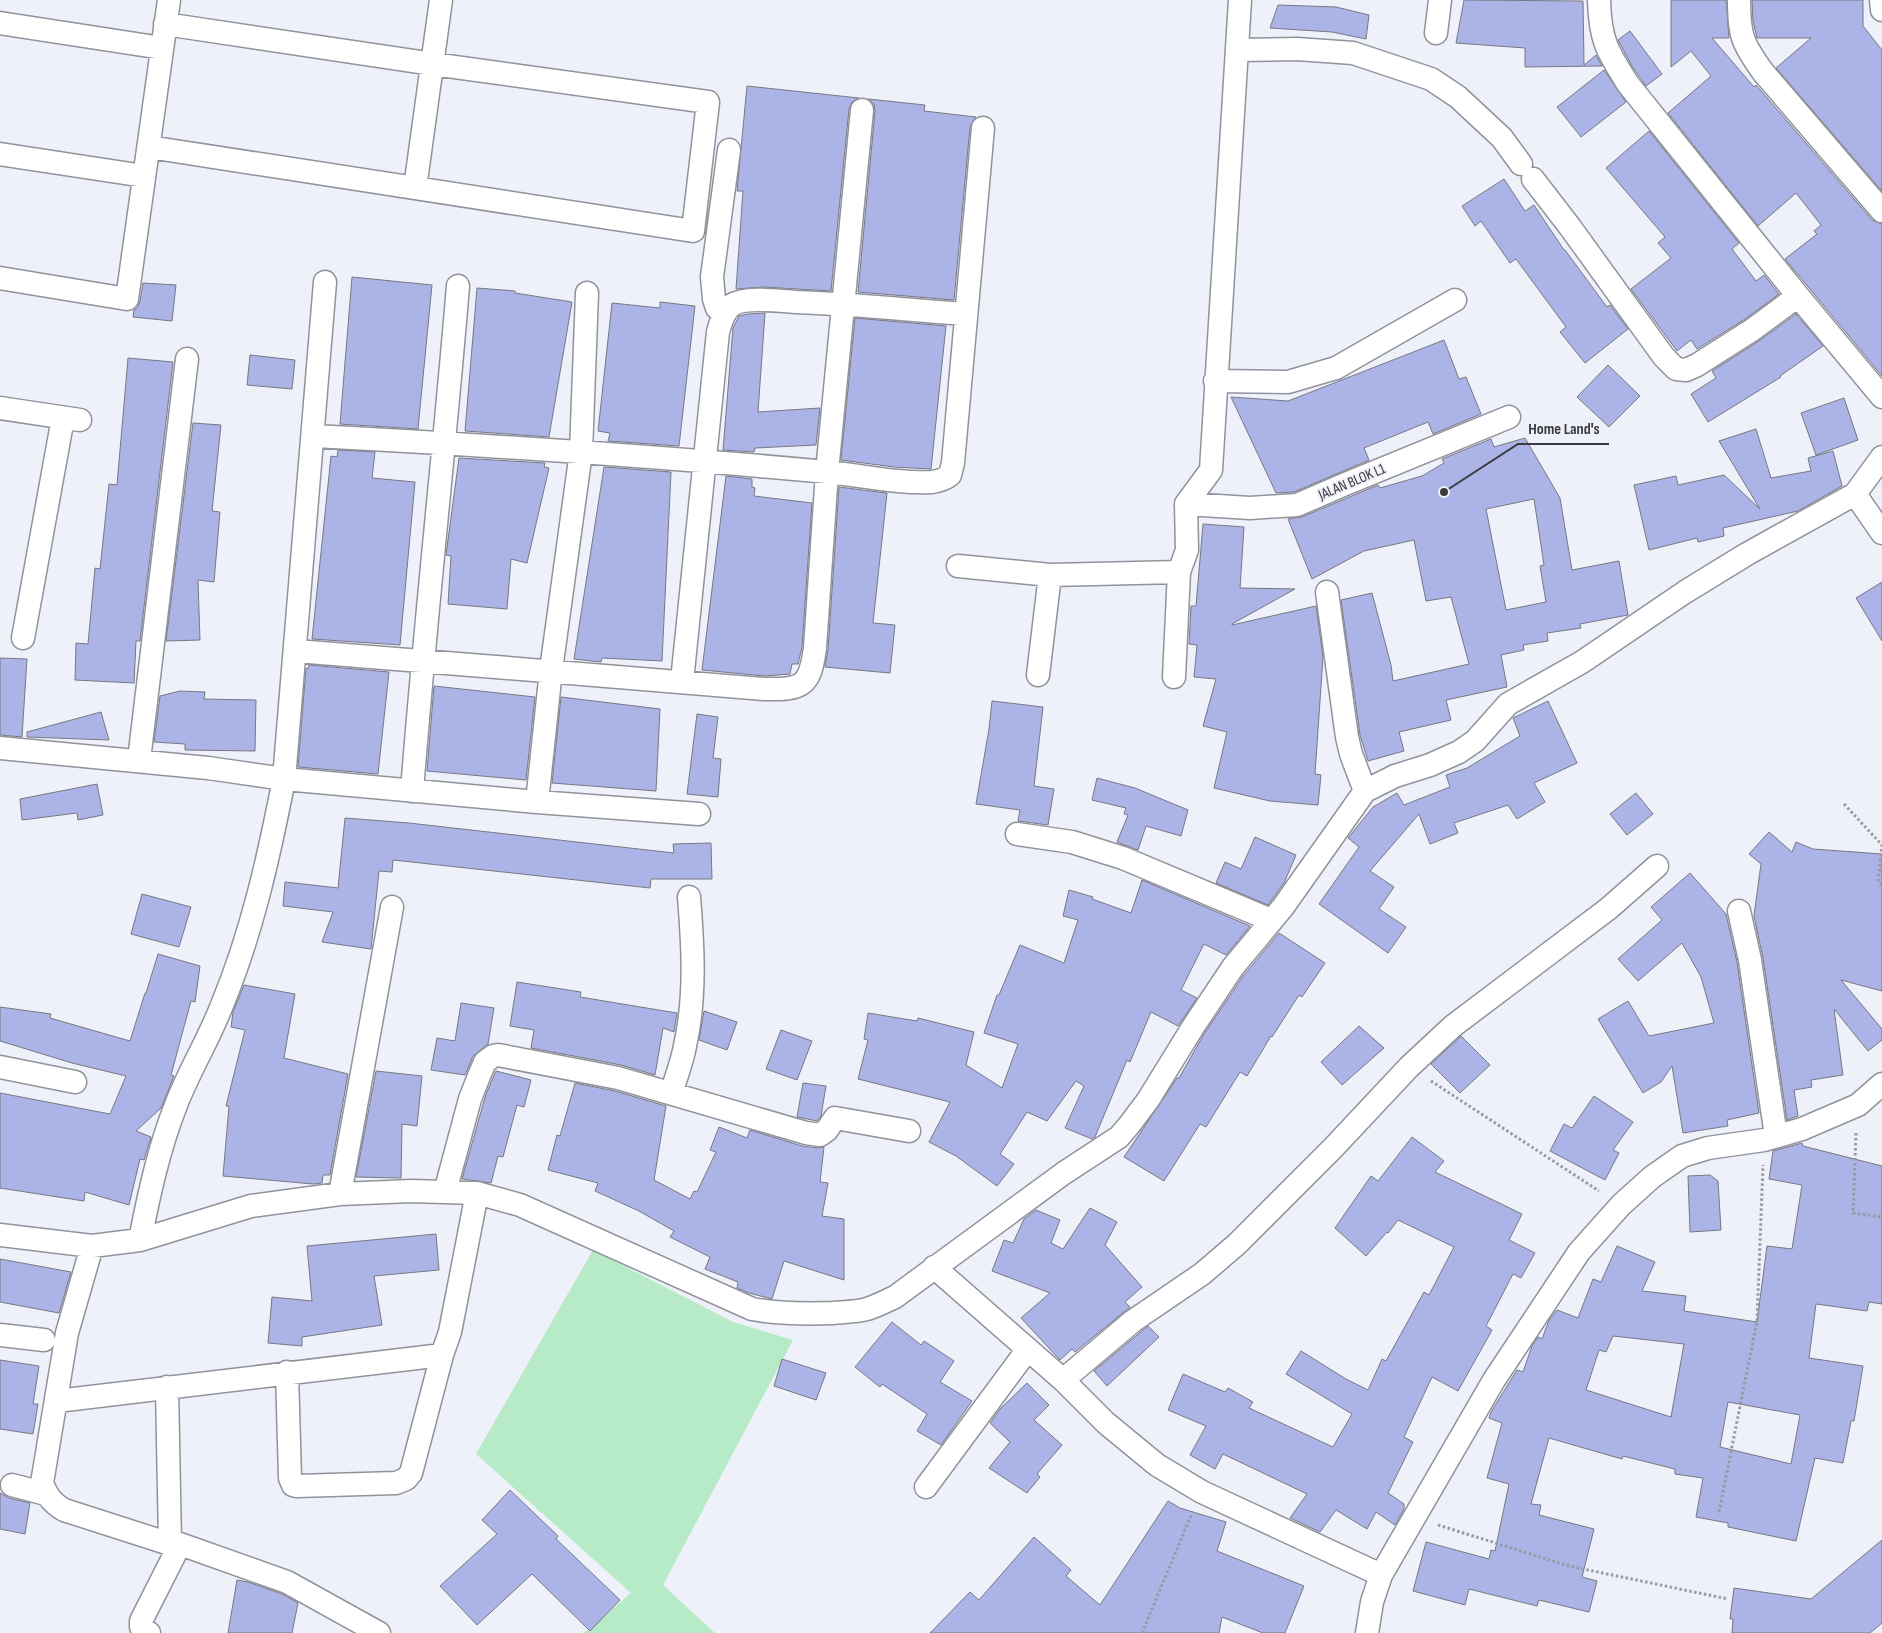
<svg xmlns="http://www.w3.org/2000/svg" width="1882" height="1633" font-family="'Sofia Sans Condensed',sans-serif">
<rect width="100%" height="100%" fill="#eff1fa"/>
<!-- green -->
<path fill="#b7eac6" d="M 593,1250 L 733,1322 L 793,1340 L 663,1585 L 715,1633 L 584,1633 L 631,1593 L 476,1454 Z"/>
<!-- building -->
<path fill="#abb3e7" stroke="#777881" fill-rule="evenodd" d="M 1464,0 L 1583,1 L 1584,65 L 1596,55 L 1602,66 L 1525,67 L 1525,48 L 1456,43 Z
M 1671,0 L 1726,0 L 1729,38 L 1712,38 L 1754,87 L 1756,85 L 1872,220 L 1882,224 L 1882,376 L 1785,259 L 1817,234 L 1814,231 L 1821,225 L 1796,193 L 1758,226 L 1668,113 L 1711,76 L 1691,51 L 1671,67 Z
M 1752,0 L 1863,0 L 1863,26 L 1882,50 L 1882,191 L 1776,68 L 1811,38 L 1757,38 L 1753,21 Z
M 1278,5 L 1336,7 L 1369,15 L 1366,39 L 1332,32 L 1270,28 Z
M 1630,31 L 1662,74 L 1646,86 L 1632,66 L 1618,40 Z
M 1604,70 L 1626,102 L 1581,137 L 1557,107 Z
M 747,86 L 859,98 L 852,102 L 849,109 L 831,291 L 763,287 L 736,289 L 743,191 L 737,191 Z
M 868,99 L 925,105 L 924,111 L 976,117 L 970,127 L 954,300 L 858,292 L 875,111 L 874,104 Z
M 1649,131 L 1739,243 L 1732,249 L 1756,281 L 1764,275 L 1779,294 L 1745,319 L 1697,349 L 1691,340 L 1677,351 L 1631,289 L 1671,258 L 1658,243 L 1665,237 L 1606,168 Z
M 1504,179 L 1525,211 L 1534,205 L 1564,250 L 1565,250 L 1607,307 L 1610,305 L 1628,329 L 1585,363 L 1560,332 L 1566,327 L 1516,259 L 1510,263 L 1481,221 L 1475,226 L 1462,206 Z
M 352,277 L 432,285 L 418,429 L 340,424 Z
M 143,283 L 176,285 L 172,321 L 133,317 L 134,310 L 138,307 L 140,301 Z
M 477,288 L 515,291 L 515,293 L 572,302 L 549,437 L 465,431 Z
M 660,302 L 695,306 L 679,446 L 608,441 L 610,433 L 598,431 L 612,303 L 660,308 Z
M 765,313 L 758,412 L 820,408 L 816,445 L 755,448 L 754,452 L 723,450 L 733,328 L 739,316 L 748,314 Z
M 1796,314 L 1823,346 L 1780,376 L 1781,377 L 1708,422 L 1691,394 L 1716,378 L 1712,371 L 1759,341 Z
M 855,318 L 946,326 L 931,469 L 894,467 L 841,460 Z
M 1444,340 L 1459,379 L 1466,377 L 1481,414 L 1433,434 L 1428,422 L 1364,448 L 1369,460 L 1294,492 L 1276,493 L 1231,397 L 1288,401 Z
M 250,355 L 295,360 L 292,389 L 247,385 Z
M 128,358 L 173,362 L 140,641 L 136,641 L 134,683 L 75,680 L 76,643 L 88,644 L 95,568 L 100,569 L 109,484 L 117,485 Z
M 1608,365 L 1640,396 L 1609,427 L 1577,397 Z
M 1844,398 L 1858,440 L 1816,455 L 1801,413 Z
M 193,423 L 221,425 L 212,511 L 220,512 L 214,582 L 198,580 L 200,640 L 166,641 Z
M 1756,429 L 1771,478 L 1811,471 L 1808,458 L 1833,451 L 1842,486 L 1798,511 L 1723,528 L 1724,536 L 1698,542 L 1697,538 L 1649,550 L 1634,485 L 1676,476 L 1678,485 L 1724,475 L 1760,509 L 1719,441 Z
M 1525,438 L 1560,498 L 1572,570 L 1619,561 L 1628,615 L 1580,624 L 1581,628 L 1547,633 L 1548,641 L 1523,645 L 1524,650 L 1501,655 L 1507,687 L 1446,700 L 1451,720 L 1399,732 L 1404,751 L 1368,761 L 1360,735 L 1341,600 L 1372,593 L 1391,665 L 1393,681 L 1469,664 L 1451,597 L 1426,601 L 1414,540 L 1364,551 L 1312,579 L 1288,519 L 1302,517 L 1378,485 L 1380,488 L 1422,476 L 1444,463 L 1442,459 L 1491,439 L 1494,447 ZM 1534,499 L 1544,565 L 1540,566 L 1546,602 L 1506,610 L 1486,509 Z
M 338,450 L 375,452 L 372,478 L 415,482 L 400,645 L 312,639 L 331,456 L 337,457 Z
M 459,458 L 545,463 L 544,467 L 549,468 L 527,563 L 511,559 L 507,609 L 448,604 L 451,556 L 446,555 Z
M 604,467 L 671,472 L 662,661 L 602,658 L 601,662 L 574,659 Z
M 726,476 L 752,479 L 752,487 L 755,488 L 754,496 L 812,503 L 802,647 L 798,664 L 792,664 L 790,674 L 765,676 L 702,670 Z
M 839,487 L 887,493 L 873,623 L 895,625 L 890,673 L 825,667 L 828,649 Z
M 1203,524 L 1244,527 L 1240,588 L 1295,589 L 1232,624 L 1232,625 L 1316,606 L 1323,657 L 1315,774 L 1321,775 L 1318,805 L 1270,801 L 1214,788 L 1227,732 L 1203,726 L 1216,679 L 1194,677 L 1197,645 L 1189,644 L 1191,606 L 1196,606 Z
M 1882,582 L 1882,641 L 1856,598 Z
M 0,658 L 27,659 L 22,737 L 0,735 Z
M 309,665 L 389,672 L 378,774 L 298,767 L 306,668 L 308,669 Z
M 434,686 L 535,697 L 526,780 L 427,771 Z
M 180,691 L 205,692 L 204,699 L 256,700 L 255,751 L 185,750 L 185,744 L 154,742 L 160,696 Z
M 561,697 L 660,709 L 656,791 L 552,783 Z
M 992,701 L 1043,707 L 1034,786 L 1054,789 L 1048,825 L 1018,821 L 1020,810 L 976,804 L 989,729 Z
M 1548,701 L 1577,763 L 1534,783 L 1545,802 L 1517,819 L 1508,805 L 1454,823 L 1458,833 L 1430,844 L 1419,814 L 1370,871 L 1394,887 L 1379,909 L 1406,927 L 1388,953 L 1319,904 L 1359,847 L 1348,838 L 1373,807 L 1397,793 L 1404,805 L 1450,787 L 1446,775 L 1467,768 L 1520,736 L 1513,718 Z
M 101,712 L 109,740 L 27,737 L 27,732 Z
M 697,714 L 718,717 L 713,758 L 721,759 L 718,797 L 687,794 Z
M 1097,778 L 1135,788 L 1188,810 L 1181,836 L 1146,826 L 1138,850 L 1117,842 L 1128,815 L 1124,814 L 1126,808 L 1092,800 Z
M 97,784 L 103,815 L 78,820 L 77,813 L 22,820 L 20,799 Z
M 1636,793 L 1653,814 L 1627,835 L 1610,814 Z
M 345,818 L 409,823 L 674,853 L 673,844 L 711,843 L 712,879 L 651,879 L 650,888 L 393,860 L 392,872 L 379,871 L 371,949 L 322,942 L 333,912 L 283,906 L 285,882 L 338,888 Z
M 1769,832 L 1792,852 L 1796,842 L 1813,849 L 1882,854 L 1882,991 L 1841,980 L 1882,1029 L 1882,1040 L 1868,1051 L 1834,1009 L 1843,1075 L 1811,1080 L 1812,1087 L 1794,1090 L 1798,1116 L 1787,1120 L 1763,958 L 1754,916 L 1761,864 L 1749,854 Z
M 1255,837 L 1296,855 L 1284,883 L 1268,905 L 1216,883 L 1225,862 L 1241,869 Z
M 1690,873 L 1726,914 L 1737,962 L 1759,1113 L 1727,1120 L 1728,1126 L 1683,1133 L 1672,1066 L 1661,1082 L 1643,1093 L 1598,1019 L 1628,1001 L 1649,1036 L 1714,1023 L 1701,977 L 1682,943 L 1638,981 L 1618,959 L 1662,920 L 1651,907 Z
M 1142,880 L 1250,926 L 1226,955 L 1204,944 L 1181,990 L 1197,998 L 1178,1026 L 1151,1012 L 1130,1062 L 1127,1060 L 1095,1137 L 1092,1139 L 1065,1128 L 1084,1086 L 1076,1081 L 1047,1121 L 1027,1112 L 1000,1154 L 1014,1164 L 997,1186 L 956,1156 L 929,1142 L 950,1102 L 858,1079 L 868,1040 L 864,1039 L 868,1013 L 917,1021 L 918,1018 L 974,1032 L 966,1065 L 1002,1088 L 1018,1044 L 984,1033 L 997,995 L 999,995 L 1020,945 L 1064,963 L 1078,920 L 1063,916 L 1069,890 L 1093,897 L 1092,899 L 1131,913 Z
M 142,894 L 191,907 L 179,947 L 131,934 Z
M 1279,933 L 1325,963 L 1302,997 L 1299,995 L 1272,1037 L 1271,1036 L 1247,1076 L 1240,1072 L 1206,1127 L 1200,1124 L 1164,1181 L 1124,1157 L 1177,1078 L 1179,1078 L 1204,1034 L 1244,975 Z
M 158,954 L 200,966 L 195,1002 L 191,1001 L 171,1075 L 174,1076 L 161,1108 L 136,1131 L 151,1137 L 144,1160 L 140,1159 L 129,1205 L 85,1192 L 84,1201 L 0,1188 L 0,1093 L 110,1114 L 126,1076 L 72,1063 L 0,1041 L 0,1007 L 51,1014 L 50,1018 L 130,1041 L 145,993 L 146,993 Z
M 517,982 L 581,992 L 580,997 L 677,1013 L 674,1032 L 663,1028 L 655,1075 L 621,1065 L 531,1048 L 534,1030 L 510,1026 Z
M 244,985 L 295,994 L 284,1058 L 348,1074 L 330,1175 L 323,1175 L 322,1183 L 313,1184 L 223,1176 L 229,1106 L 226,1106 L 245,1030 L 231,1027 L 233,1012 Z
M 461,1003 L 494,1008 L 488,1044 L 473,1056 L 465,1075 L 431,1070 L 437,1038 L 455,1041 Z
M 704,1011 L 737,1022 L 727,1050 L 699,1040 Z
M 1359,1026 L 1384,1048 L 1342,1085 L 1321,1062 Z
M 781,1030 L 812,1041 L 797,1080 L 766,1069 Z
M 1461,1036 L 1490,1065 L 1460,1093 L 1431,1064 Z
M 376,1071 L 422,1076 L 417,1126 L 402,1124 L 401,1178 L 356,1177 Z
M 496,1071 L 531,1080 L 524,1107 L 517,1105 L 503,1157 L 498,1156 L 491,1183 L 462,1179 L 486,1094 Z
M 575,1083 L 615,1091 L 666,1106 L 654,1180 L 690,1199 L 694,1191 L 697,1192 L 716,1152 L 710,1150 L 719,1127 L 747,1138 L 750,1130 L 802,1146 L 818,1148 L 824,1147 L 820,1182 L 828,1183 L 822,1216 L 844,1219 L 844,1280 L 784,1261 L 772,1299 L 749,1293 L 737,1288 L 738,1282 L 705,1269 L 710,1257 L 670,1237 L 674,1231 L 639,1211 L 595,1191 L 598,1183 L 548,1170 L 557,1135 L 560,1136 Z
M 803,1083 L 826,1086 L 821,1116 L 817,1121 L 797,1117 Z
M 1594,1096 L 1633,1122 L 1613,1150 L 1619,1153 L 1605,1180 L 1550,1151 L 1564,1124 L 1572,1128 Z
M 1412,1137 L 1444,1161 L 1435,1172 L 1522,1214 L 1509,1240 L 1535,1253 L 1521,1278 L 1513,1274 L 1486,1326 L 1492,1330 L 1458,1391 L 1432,1377 L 1404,1437 L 1413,1442 L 1388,1493 L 1404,1504 L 1404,1509 L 1395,1525 L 1376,1512 L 1367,1529 L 1336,1510 L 1320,1532 L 1290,1518 L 1307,1494 L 1223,1454 L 1215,1469 L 1190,1455 L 1206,1426 L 1168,1410 L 1183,1374 L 1225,1392 L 1228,1388 L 1253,1402 L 1249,1408 L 1333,1447 L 1352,1414 L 1286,1374 L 1301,1351 L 1346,1379 L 1368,1390 L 1382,1359 L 1386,1361 L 1424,1292 L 1429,1295 L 1454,1247 L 1398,1220 L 1388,1233 L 1387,1232 L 1366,1256 L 1335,1228 L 1371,1176 L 1378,1181 Z
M 1802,1143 L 1803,1146 L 1882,1166 L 1882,1304 L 1869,1302 L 1867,1311 L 1816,1304 L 1809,1358 L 1863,1366 L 1854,1421 L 1851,1421 L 1843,1463 L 1815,1458 L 1796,1541 L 1728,1527 L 1728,1523 L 1696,1517 L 1703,1478 L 1675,1474 L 1675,1469 L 1623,1456 L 1622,1459 L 1549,1438 L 1531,1504 L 1541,1505 L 1539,1515 L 1594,1529 L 1582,1577 L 1597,1581 L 1589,1612 L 1539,1600 L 1537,1606 L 1469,1589 L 1465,1605 L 1413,1591 L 1426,1542 L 1489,1559 L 1491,1550 L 1495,1551 L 1509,1484 L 1487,1478 L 1502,1423 L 1489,1418 L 1491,1412 L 1517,1370 L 1523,1372 L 1532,1346 L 1538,1337 L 1542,1339 L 1549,1320 L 1557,1310 L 1578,1318 L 1593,1279 L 1601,1282 L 1617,1246 L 1655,1262 L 1642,1291 L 1686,1296 L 1684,1311 L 1757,1322 L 1767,1246 L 1792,1249 L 1802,1185 L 1769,1179 L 1773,1151 ZM 1613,1336 L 1684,1344 L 1671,1417 L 1586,1390 L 1599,1350 L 1606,1352 ZM 1728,1402 L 1800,1415 L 1791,1464 L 1720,1447 Z
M 1710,1175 L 1718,1181 L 1721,1230 L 1690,1232 L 1688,1176 Z
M 1090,1208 L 1117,1222 L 1105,1245 L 1142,1287 L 1125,1302 L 1130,1307 L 1075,1352 L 1072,1349 L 1060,1360 L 1021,1318 L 1050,1293 L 992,1271 L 1004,1240 L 1013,1243 L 1024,1219 L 1036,1210 L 1060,1220 L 1051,1243 L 1063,1249 Z
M 436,1234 L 439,1270 L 374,1276 L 382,1325 L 302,1337 L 302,1346 L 268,1343 L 272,1297 L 312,1301 L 307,1246 Z
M 0,1259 L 71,1272 L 59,1313 L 0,1302 Z
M 892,1322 L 921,1345 L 924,1341 L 954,1361 L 940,1382 L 972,1401 L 941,1445 L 917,1431 L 927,1414 L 882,1384 L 880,1387 L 855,1367 Z
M 1148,1326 L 1159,1337 L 1107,1386 L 1094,1371 Z
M 782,1359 L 826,1373 L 816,1400 L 774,1386 Z
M 0,1360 L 39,1366 L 33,1404 L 38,1404 L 33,1434 L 0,1429 Z
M 1027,1383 L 1049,1405 L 1034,1420 L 1062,1445 L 1037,1474 L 1040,1477 L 1027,1493 L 989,1468 L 1010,1442 L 990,1423 L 1000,1409 Z
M 510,1490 L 558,1536 L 556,1539 L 620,1600 L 590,1631 L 532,1574 L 477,1625 L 440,1586 L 497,1534 L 482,1520 Z
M 0,1493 L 9,1498 L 30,1503 L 25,1534 L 0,1529 Z
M 1168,1501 L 1180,1508 L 1226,1522 L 1217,1551 L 1304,1586 L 1285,1633 L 1263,1633 L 1222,1617 L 1219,1633 L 930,1633 L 970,1592 L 979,1600 L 1034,1537 L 1071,1570 L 1066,1576 L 1100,1605 Z
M 1882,1540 L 1882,1623 L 1870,1633 L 1732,1633 L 1733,1619 L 1730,1619 L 1734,1588 L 1811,1599 Z
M 237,1580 L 248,1582 L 282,1594 L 298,1603 L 292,1633 L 228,1633 Z"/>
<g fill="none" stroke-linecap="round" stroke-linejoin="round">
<defs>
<path id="street" d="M 1599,0 C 1600,40 1607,51 1628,84 L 1798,296 L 1882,397
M 1739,0 C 1739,35 1742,43 1763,72 L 1882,211
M 1881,0 L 1882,10
M 0,23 L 162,48
M 1436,33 L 1440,0
M 1237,50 L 1297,49 L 1353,53 L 1431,79 L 1458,97 L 1502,138 L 1521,164
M 149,147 L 693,231 L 708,102 L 433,64 L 165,24
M 0,154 L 144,176
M 1533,179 L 1570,227 L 1664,357 L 1676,369 L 1686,370 L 1697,365 L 1752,330 L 1798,296
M 415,188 L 441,0
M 0,278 L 127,299 L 169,0
M 325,282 L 284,779 C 269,856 252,933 222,1005 C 209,1039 189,1071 176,1105 C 159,1148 149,1194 140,1240 L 251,1206 L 340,1194 L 411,1191 L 477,1193 L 520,1205 L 752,1309 C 780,1314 805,1314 833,1313 C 844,1312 856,1312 867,1309 C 877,1306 886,1301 895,1297 L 1064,1173 L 1119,1137 L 1130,1124 L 1148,1100 L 1193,1027 L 1233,967 L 1283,907 L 1365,791 L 1395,776 L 1430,765 L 1459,752 L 1475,741 L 1508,704 L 1582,662 L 1685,592 L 1747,554 L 1855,494 L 1882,457
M 724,314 L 717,308 L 714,299 L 712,277 L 729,150
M 1215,381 L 1288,382 L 1336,368 L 1455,300
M 0,408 L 80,420
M 314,436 C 485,445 656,456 827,472 C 861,475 898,484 932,482 C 939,481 945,479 950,475 L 953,463 L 983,128
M 1855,494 L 1882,533
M 1186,504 L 1250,508 L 1297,505 L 1343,485 L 1509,417
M 958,566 L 1050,575 L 1179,572 L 1187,550 L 1186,504 L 1211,470 L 1240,0
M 1327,592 L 1347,737 L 1351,754 L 1365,791
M 23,638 L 63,418
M 296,651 C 452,664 608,675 764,689 C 803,690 810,686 815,648 L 827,472 L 862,110
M 1038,675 L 1050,575
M 1174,677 L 1179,572
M 682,681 L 718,332 C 721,322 723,311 732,305 C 746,296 780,301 797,302 C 853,304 909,310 966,314
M 0,748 L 208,768 L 284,779 L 537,802 L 699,814
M 139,760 L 187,359
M 412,791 C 425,623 444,455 458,286
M 537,802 L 551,670 L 581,452 L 587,293
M 1017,834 L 1072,842 L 1123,858 L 1271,920
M 1739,911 L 1750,960 L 1776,1136
M 0,1067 L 75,1082
M 671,1093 C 676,1078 682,1062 685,1046 C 696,996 693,946 689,897
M 445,1192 L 470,1099 L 479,1076 L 485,1062 L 493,1056 L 498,1055 L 618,1078 L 806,1133 L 820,1135 L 827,1130 L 835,1118 L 909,1131
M 340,1194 L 392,907
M 0,1235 L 92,1246 L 140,1240
M 92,1246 L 67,1333 L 42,1483 C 47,1496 52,1503 64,1510 L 170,1544 L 167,1387
M 934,1267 L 1063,1380 L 1106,1423 L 1157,1465 L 1202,1492 L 1381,1575
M 0,1335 L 44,1340
M 287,1372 L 290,1478 L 293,1485 L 297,1486 L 396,1483 L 406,1479 L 411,1473 L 442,1355
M 1063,1380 L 1133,1321 L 1202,1274 L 1237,1244 L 1333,1148 L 1409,1067 L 1453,1026 L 1608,909 L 1657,866
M 57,1401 L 442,1355 L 450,1332 L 477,1193
M 12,1485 L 46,1494
M 926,1487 L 1028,1349
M 149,1633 L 141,1627 L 141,1621 L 180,1544 L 287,1582 L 379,1633
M 1367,1633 L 1372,1602 L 1381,1575 L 1494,1380 L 1579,1252 L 1621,1205 L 1652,1177 L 1682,1156 L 1708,1148 L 1764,1140 L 1802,1129 L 1858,1105 L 1882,1084"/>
</defs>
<!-- street casing -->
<use href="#street" stroke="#91929b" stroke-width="25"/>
<!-- path -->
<path stroke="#999aa1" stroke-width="3" stroke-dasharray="2.5 2.5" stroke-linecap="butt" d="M 1844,804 L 1882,845 L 1878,882 L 1882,884
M 1431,1081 L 1599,1191
M 1856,1133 L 1853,1213 L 1882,1217
M 1719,1512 L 1757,1321 L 1763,1165
M 1438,1525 L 1569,1566 L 1728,1599
M 1142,1633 L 1192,1513"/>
<!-- street -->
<use href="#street" stroke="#fff" stroke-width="22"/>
</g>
<g text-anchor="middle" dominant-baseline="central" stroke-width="4" stroke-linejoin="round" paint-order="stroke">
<!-- street labels -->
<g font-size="15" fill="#3a3a3e" stroke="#eff1fa">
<text transform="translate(1352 482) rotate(-23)">JALAN BLOK L1</text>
</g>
</g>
<!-- callouts -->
<path fill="none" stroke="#3a3a3e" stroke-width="2" d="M1444 492L1518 444H1609"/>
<circle fill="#3a3a3e" stroke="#eff1fa" stroke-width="2" cx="1444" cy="492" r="5"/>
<g font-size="16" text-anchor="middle" font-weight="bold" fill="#3a3a3e" stroke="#eff1fa" stroke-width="4" stroke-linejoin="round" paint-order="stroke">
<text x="1564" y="434">Home Land's</text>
</g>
</svg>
